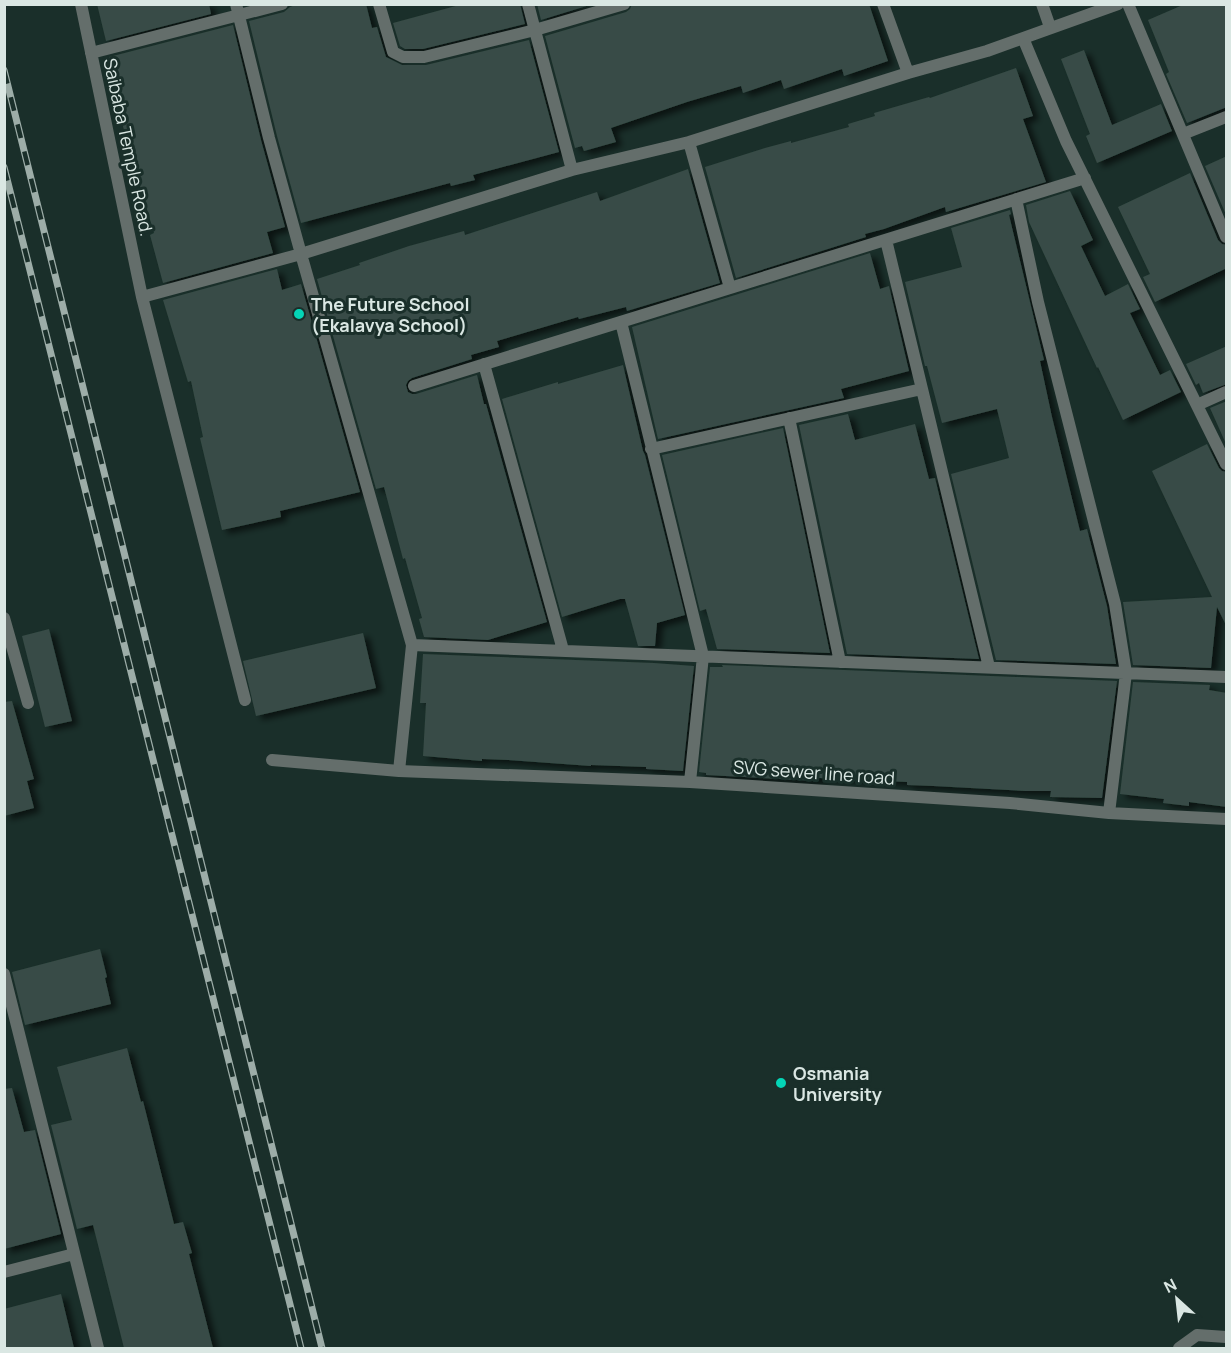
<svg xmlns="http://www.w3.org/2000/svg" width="1231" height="1353" font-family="Manrope,sans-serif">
<defs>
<filter id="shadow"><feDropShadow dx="6" dy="4" stdDeviation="3" flood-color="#0009"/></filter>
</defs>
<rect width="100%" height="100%" fill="#1a2f2a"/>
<!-- building -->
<path fill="#374c46" filter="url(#shadow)" d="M 97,4 L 209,4 L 211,14 L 106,41 Z
M 298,4 L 366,4 L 372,28 L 377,27 L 386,57 L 402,65 L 426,65 L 529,40 L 559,152 L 473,175 L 475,180 L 451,186 L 450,183 L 301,223 L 277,136 L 249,21 L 284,12 L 290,7 Z
M 463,4 L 520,4 L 525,24 L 423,49 L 405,49 L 400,46 L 393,23 Z
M 537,4 L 593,4 L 541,20 Z
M 632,4 L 869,4 L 888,61 L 844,76 L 842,69 L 784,89 L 781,80 L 743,93 L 741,86 L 687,102 L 611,128 L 616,142 L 584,151 L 582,146 L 575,148 L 545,36 L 626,12 L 630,9 Z
M 1185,4 L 1227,4 L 1227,107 L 1187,123 L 1166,74 L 1169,72 L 1148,20 Z
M 233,25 L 261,140 L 285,227 L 267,232 L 273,253 L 163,283 L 150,235 L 154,233 L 129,149 L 115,96 L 118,96 L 109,66 L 111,65 L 109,57 Z
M 1084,50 L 1112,125 L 1161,104 L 1172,131 L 1097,163 L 1086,136 L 1090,134 L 1061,59 Z
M 1016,68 L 1033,116 L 1023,119 L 1046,182 L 946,212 L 945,207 L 884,229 L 865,234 L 866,237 L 736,278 L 705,167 L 765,148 L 791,141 L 791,143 L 849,127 L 848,124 L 875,116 L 874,113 L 929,97 L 930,98 Z
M 1227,156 L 1227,217 L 1205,166 Z
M 688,169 L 720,283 L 627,311 L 626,307 L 579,319 L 578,317 L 497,341 L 499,347 L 471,355 L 472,359 L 412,378 L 408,381 L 406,385 L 408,392 L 412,394 L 416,394 L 477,375 L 484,404 L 486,404 L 547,622 L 488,640 L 424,637 L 419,619 L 422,618 L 405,558 L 403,559 L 384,487 L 376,489 L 317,279 L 360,265 L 359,263 L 409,246 L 464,231 L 465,235 L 597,192 L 600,201 Z
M 1190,173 L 1218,240 L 1222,244 L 1227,245 L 1227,268 L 1155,302 L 1143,277 L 1150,274 L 1118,207 Z
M 1070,191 L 1093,240 L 1081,246 L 1105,296 L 1128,284 L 1140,309 L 1130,313 L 1160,375 L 1170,370 L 1181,392 L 1123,420 L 1098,367 L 1097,368 L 1029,222 L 1026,205 Z
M 1010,210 L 1011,214 L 1009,215 L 1044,360 L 1040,361 L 1052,417 L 1080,531 L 1087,529 L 1107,606 L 1116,664 L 996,660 L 951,474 L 1009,458 L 997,409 L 942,423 L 927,366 L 925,366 L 905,282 L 962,267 L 951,228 Z
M 870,253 L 880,289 L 889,286 L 909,371 L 841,389 L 844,398 L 658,439 L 632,327 Z
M 277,269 L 282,290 L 301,284 L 360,492 L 280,511 L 281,517 L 222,530 L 200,438 L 203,437 L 191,381 L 188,382 L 163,300 Z
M 1227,346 L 1227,384 L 1203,393 L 1199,383 L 1196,385 L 1186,364 Z
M 623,365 L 643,451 L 645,455 L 685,615 L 657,623 L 655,646 L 638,646 L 625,599 L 620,599 L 562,617 L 502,399 L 558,382 L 558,384 Z
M 1227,401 L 1227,446 L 1210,408 Z
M 848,414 L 855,440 L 915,424 L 929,479 L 935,478 L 979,659 L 847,654 L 799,425 Z
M 783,428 L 830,653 L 717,649 L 706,609 L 700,611 L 662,455 Z
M 1207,444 L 1219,468 L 1222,471 L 1227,472 L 1227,627 L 1217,607 L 1211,668 L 1133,665 L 1123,602 L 1212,597 L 1152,471 Z
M 49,629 L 72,721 L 45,727 L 22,636 Z
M 363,633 L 376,688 L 256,716 L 243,661 Z
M 423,654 L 654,663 L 694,666 L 683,771 L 646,769 L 646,767 L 591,765 L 591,766 L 508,760 L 482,759 L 482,761 L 423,756 L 426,703 L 420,703 Z
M 722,665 L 1117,681 L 1102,798 L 1050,797 L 1051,791 L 1025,791 L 933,786 L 907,785 L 907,782 L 819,778 L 818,781 L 706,775 L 706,773 L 699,772 L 710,667 L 723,667 Z
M 1133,682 L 1210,685 L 1209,690 L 1227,693 L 1227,807 L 1189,802 L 1189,806 L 1163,803 L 1164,799 L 1120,794 Z
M 12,701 L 34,779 L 27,781 L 34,808 L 4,816 L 4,702 Z
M 100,949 L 107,977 L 105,978 L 111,1004 L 25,1025 L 12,972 Z
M 127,1048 L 141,1102 L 143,1101 L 174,1224 L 183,1222 L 192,1253 L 189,1254 L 213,1348 L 124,1348 L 93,1225 L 77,1229 L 51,1125 L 72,1120 L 57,1067 Z
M 12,1088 L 24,1132 L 35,1130 L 61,1234 L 4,1249 L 4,1089 Z
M 61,1294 L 74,1348 L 4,1348 L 4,1309 Z"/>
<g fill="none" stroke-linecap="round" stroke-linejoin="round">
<!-- service -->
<path stroke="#646e6b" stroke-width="12" d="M 1179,1348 L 1197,1335 L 1226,1337"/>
<!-- minor -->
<path stroke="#646e6b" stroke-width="12" d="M 81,4 L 142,297 L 245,700
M 236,4 L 269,138 L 301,254 L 412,645 L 399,771 L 272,760
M 379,4 L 393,52 L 403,57 L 424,57 L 535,30 L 624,4
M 528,4 L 572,170
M 883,4 L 908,73
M 1042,4 L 1050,27
M 1128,4 L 1226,237
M 1023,38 L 1066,141 L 1226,464
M 91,53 L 282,4
M 1183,134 L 1226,117
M 689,142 L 730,288
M 1016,199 L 1038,302 L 1115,604 L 1126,673 L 1109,813
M 142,297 L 301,254 L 572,170 L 689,142 L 908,73 L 987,51 L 1118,4
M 621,322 L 703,656 L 690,782
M 484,364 L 563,650
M 414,386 L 1085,178
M 922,389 L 989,667
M 1197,405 L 1226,392
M 789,418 L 840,662
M 651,449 L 922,389 L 886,240
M 4,618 L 28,703
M 412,645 L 1226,677
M 399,771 L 690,782 L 1010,803 L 1109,813 L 1226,819
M 4,974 L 98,1348
M 4,1272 L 74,1254"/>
<defs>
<path id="rail" d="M 4,70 L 322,1348
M 4,167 L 301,1348"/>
</defs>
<!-- rail casing -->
<use href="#rail" stroke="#9dada8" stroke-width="7"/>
<!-- rail -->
<use href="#rail" stroke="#1a2f2a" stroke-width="4.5" stroke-dasharray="14" stroke-linecap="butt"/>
</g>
<!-- markers -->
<g fill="#04d5b6" stroke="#1a2f2a" stroke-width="2">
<circle cx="299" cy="314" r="6"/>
<circle cx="781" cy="1083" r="6"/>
</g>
<g text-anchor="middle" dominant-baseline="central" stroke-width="6" stroke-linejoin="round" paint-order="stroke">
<!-- street labels -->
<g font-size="18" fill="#dae7e3" stroke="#1a2f2a">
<text transform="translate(129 147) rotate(78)">Saibaba Temple Road.</text>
<text transform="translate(814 772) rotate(4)">SVG sewer line road</text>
</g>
<!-- poi labels -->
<g font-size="18" font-weight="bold" fill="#dae7e3" stroke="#1a2f2a" text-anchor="start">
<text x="311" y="304">The Future School<tspan x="311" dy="21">(Ekalavya School)</tspan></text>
<text x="793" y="1073">Osmania<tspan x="793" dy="21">University</tspan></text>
</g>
</g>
<!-- border -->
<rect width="1231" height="1353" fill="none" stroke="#dae7e3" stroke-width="12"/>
<!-- north arrow -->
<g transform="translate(1177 1299) rotate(333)" stroke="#1a2f2a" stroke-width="4.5" paint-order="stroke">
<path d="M0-4.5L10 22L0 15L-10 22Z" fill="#dae7e3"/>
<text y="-9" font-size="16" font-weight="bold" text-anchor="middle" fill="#dae7e3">N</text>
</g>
</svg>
